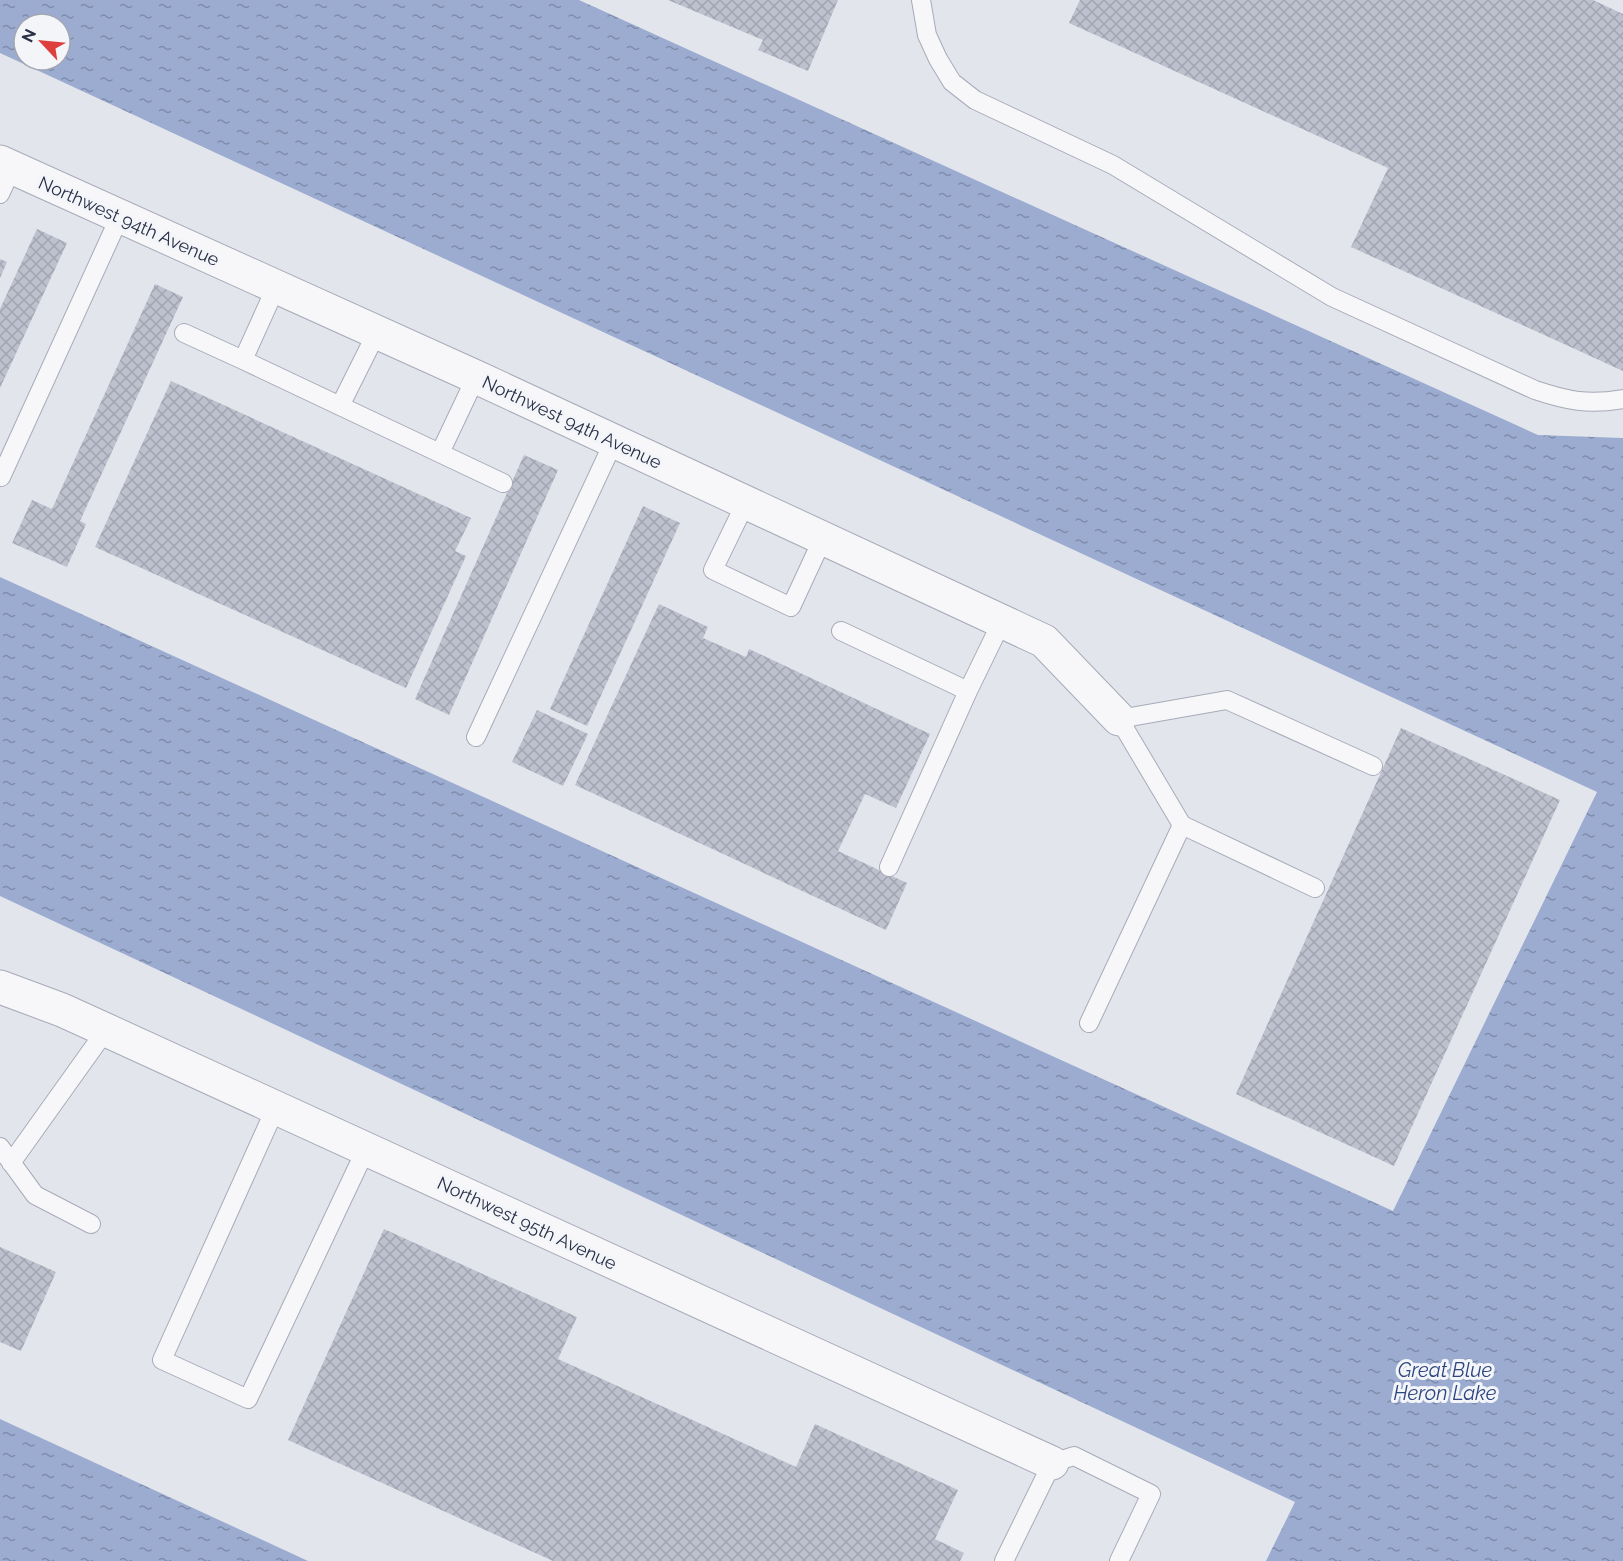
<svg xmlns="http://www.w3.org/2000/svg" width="1623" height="1561" font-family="Raleway,sans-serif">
<defs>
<pattern id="water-ripples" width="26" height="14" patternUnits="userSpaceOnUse" patternTransform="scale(1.5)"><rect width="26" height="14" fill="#9bacd0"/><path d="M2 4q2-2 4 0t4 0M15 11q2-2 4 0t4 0" fill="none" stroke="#7e8cab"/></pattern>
<pattern id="building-cross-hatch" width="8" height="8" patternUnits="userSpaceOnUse" patternTransform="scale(1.5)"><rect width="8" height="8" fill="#bdc0cd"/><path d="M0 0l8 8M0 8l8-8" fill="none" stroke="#a2a5b1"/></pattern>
</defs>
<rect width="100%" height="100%" fill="#e3e5ed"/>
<!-- water -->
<path fill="url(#water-ripples)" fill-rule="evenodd" d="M 0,0 L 579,0 L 1538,435 L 1623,438 L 1623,1561 L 1266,1561 L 1295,1502 L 0,896 L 0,577 L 1393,1211 L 1597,792 L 0,53 ZM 24,24 L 60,24 L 60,60 L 24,60 Z
M 0,1419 L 308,1561 L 0,1561 Z"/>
<!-- building -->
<path fill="url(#building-cross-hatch)" d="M 668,0 L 838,0 L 808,71 L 758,50 L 763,40 Z
M 1080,0 L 1593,0 L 1623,14 L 1623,371 L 1351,247 L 1388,168 L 1069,23 Z
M 37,229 L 67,243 L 0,388 L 0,309 Z
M 0,259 L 7,262 L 0,278 Z
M 155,284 L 183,297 L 80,521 L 86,524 L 67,567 L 12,543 L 32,500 L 52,509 Z
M 171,381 L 471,518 L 455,551 L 466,556 L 406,688 L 95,547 Z
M 524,455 L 558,470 L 449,715 L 415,699 Z
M 643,506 L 680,523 L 587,726 L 550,709 Z
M 659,604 L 708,627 L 703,638 L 746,657 L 749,649 L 930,734 L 896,808 L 865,794 L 838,851 L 907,883 L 886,930 L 575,785 Z
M 537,710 L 588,734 L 563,786 L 512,762 Z
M 1401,728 L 1560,800 L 1394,1166 L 1236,1094 Z
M 384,1229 L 577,1317 L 558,1359 L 796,1467 L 815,1424 L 958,1490 L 935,1539 L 964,1553 L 960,1561 L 553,1561 L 288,1440 Z
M 0,1247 L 56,1272 L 21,1351 L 0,1342 Z"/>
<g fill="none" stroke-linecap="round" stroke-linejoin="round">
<defs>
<path id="service" d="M 921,0 L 927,35 L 938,59 L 952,82 L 975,100 L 1113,165 L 1332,297 L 1535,390 C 1568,401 1588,405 1623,399
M 0,194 L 12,168
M 184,333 L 243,360 L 276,287
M 243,360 L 503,483
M 340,406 L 377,332
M 440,453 L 476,377
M 1,477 L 120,216
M 746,502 L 713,570 L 791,607 L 823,538
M 841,631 L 968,691
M 476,737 L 614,441
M 889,867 L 968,691 L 1002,621
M 1315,888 L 1182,825 L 1119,719 L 1227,700 L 1373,766
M 1089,1023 L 1182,825
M 276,1107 L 162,1360 L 248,1399 L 366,1149
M 0,1147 L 35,1195 L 91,1224
M 11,1163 L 106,1030
M 1004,1561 L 1052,1463 L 1074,1456 L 1151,1494 L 1119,1561"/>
<path id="minor" d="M 0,162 L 476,377 L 1044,641 L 1119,719
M 0,987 L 62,1010 L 106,1030 L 1052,1463"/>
</defs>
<!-- service casing -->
<use href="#service" stroke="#a7abb8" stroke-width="20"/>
<!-- minor casing -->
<use href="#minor" stroke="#a7abb8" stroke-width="35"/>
<!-- service -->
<use href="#service" stroke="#f7f7fa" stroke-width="18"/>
<!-- minor -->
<use href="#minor" stroke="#f7f7fa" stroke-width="33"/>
</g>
<g text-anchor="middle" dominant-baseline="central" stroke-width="6" stroke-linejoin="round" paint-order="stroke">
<!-- street labels -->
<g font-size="18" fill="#282f47" stroke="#f3f5f9">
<text transform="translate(129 221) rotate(24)">Northwest 94th Avenue</text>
<text transform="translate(572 422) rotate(25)">Northwest 94th Avenue</text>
<text transform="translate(527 1223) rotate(25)">Northwest 95th Avenue</text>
</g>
<!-- water labels -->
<g font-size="20" font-style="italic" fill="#2d4581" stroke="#f3f5f9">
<text x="1445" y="1370">Great Blue<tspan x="1445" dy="23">Heron Lake</tspan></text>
</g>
</g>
<!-- north arrow -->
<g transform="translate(42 42) rotate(296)"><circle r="28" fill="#f3f5f9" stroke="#a2a6b2" stroke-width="1.5"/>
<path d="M0-4.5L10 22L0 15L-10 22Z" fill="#de3e3c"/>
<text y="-9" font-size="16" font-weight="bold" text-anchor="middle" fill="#282f47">N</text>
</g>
</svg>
